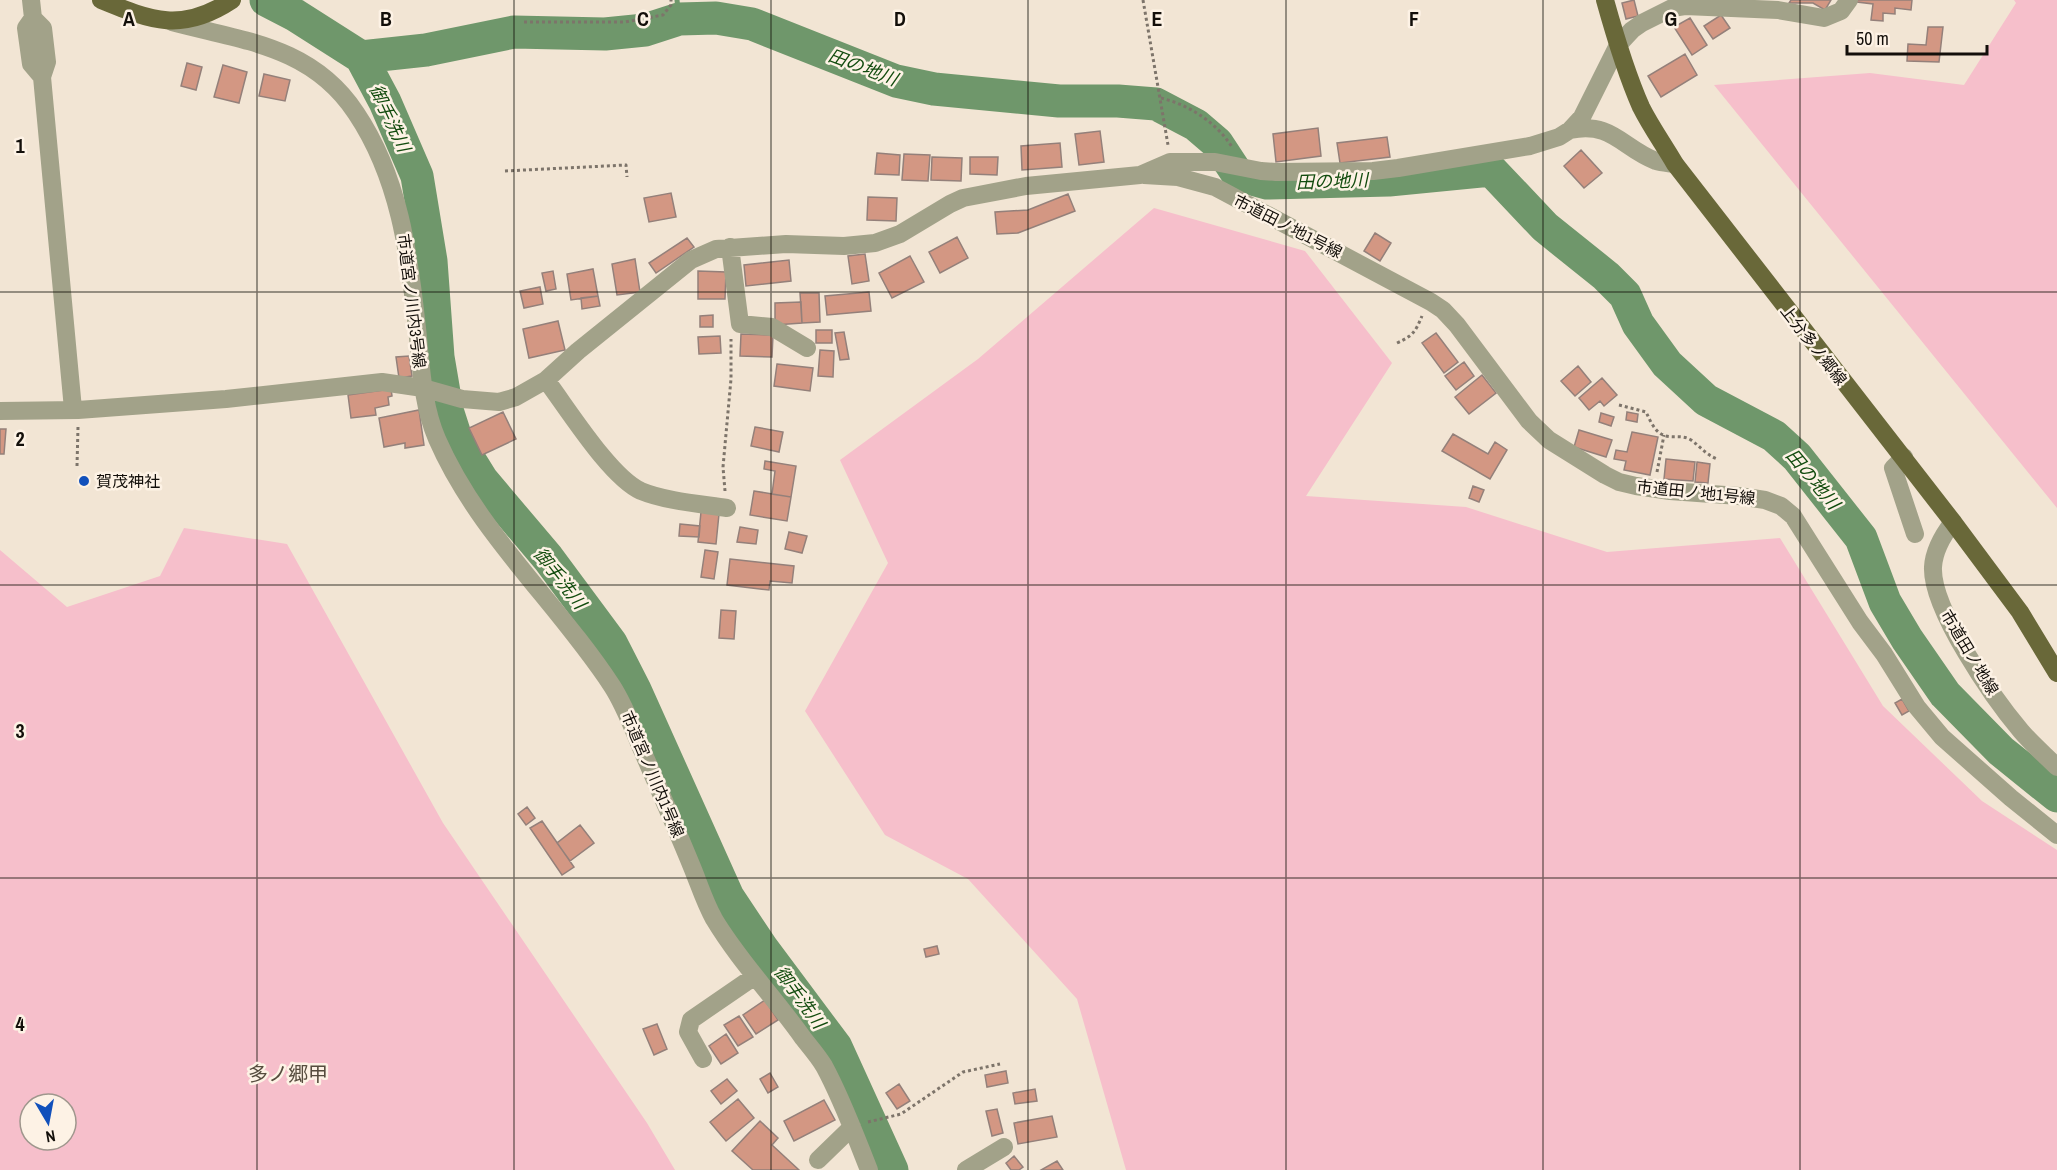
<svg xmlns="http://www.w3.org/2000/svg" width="2057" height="1170" font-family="'Archivo Narrow','Noto Sans JP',sans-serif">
<rect width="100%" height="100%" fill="#f2e5d4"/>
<!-- green -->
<path fill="#f6bfcb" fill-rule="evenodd" d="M 2014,0 L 2057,0 L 2057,508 L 1714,85 L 1870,73 L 1964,85 L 2016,3 Z
M 1154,208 L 1305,251 L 1392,363 L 1306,496 L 1466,507 L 1607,552 L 1780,538 L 1883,706 L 1982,801 L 2057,850 L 2057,1170 L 1126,1170 L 1077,999 L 968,879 L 885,835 L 805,711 L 888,563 L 840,460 L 978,359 Z
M 184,528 L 287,544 L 443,823 L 647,1123 L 675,1170 L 0,1170 L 0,550 L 67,607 L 160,576 ZM 30,1104 L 66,1104 L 66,1140 L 30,1140 Z"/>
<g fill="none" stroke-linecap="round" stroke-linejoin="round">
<!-- stream -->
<path stroke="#6f976b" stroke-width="5" d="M 677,0 L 679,19"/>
<!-- river -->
<path stroke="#6f976b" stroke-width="33" d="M 266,0 L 295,15 L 361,57 L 385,102 L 417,176 L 431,261 L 438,357 L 447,410 L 456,438 L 482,480 L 548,558 L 611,643 L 635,690 L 728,897 L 762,948 L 836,1047 L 892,1170
M 361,57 L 426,50 L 514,32 L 605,34 L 645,30 L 679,19 L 716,18 L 752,24 L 896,81 L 934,89 L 1059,101 L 1118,101 L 1156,104 L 1196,125 L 1217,143 L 1238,175 L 1267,183 L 1389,180 L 1491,170 L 1545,227 L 1606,276 L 1625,295 L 1638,324 L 1667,364 L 1706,400 L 1774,436 L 1797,457 L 1861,538 L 1885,602 L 1907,639 L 1945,694 L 2001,751 L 2057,796"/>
</g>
<!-- building -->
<path fill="#d39783" stroke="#94807a" stroke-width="1.5" d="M 1634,0 L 1638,16 L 1626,19 L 1622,3 Z
M 1791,0 L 1831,0 L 1825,10 L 1813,3 L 1789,3 Z
M 1857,0 L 1912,0 L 1911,10 L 1895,8 L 1895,14 L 1883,13 L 1883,21 L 1871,20 L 1873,4 L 1857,2 Z
M 1721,15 L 1730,28 L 1713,39 L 1704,26 Z
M 1690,18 L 1707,45 L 1692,55 L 1674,27 Z
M 1928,27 L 1943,27 L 1939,62 L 1907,61 L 1908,44 L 1926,45 Z
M 1685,54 L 1697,75 L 1661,97 L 1648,76 Z
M 187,63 L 202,67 L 196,90 L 181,86 Z
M 223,65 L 247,72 L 239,103 L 214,97 Z
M 264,74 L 290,80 L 285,101 L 259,96 Z
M 1318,128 L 1321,156 L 1276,162 L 1273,134 Z
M 1100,131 L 1104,162 L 1079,165 L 1075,134 Z
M 1387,137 L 1390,157 L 1340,163 L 1337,143 Z
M 1060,143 L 1062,167 L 1022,170 L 1021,146 Z
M 1581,150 L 1602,173 L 1584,188 L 1564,166 Z
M 877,153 L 900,155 L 899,175 L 875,174 Z
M 904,154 L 930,155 L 928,181 L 902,180 Z
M 932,157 L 962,158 L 961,181 L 931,180 Z
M 970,157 L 998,157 L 997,175 L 970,174 Z
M 671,193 L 676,217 L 649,222 L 644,198 Z
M 1068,194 L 1075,211 L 1018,233 L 997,234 L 995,212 L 1028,210 Z
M 868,197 L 897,198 L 896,221 L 867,220 Z
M 1375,233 L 1391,243 L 1380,261 L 1364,251 Z
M 957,237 L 968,258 L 940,273 L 929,252 Z
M 687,238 L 694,247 L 656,273 L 649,263 Z
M 865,254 L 869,281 L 852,284 L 848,256 Z
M 910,256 L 924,282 L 892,298 L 879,273 Z
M 635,259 L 640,292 L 617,295 L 612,264 Z
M 789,260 L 791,281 L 746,286 L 744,265 Z
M 593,269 L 598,296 L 571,300 L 567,274 Z
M 553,271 L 556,289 L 546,291 L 542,273 Z
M 698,271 L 726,272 L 725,299 L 698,299 Z
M 540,287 L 543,304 L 524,308 L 520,291 Z
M 869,292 L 871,311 L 827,315 L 825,296 Z
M 800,293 L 819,293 L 820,322 L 802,323 Z
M 598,296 L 600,306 L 582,309 L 581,298 Z
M 801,302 L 802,323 L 775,325 L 775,303 Z
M 713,315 L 713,327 L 700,327 L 700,316 Z
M 558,321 L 565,350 L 529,358 L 523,329 Z
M 816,330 L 832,330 L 832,343 L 816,343 Z
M 844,332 L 849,359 L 840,360 L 835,333 Z
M 1436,333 L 1458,362 L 1444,373 L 1422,343 Z
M 741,334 L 773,335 L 772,357 L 740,356 Z
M 720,336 L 721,353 L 699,354 L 698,337 Z
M 820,350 L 834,351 L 833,377 L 818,376 Z
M 409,356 L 412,376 L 399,378 L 396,357 Z
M 1464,362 L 1474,376 L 1456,390 L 1445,376 Z
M 777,364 L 813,368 L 810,391 L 774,386 Z
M 1578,366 L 1591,382 L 1575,396 L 1561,381 Z
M 1482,375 L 1496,393 L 1469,414 L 1455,397 Z
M 1602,378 L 1617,395 L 1604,406 L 1600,401 L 1589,410 L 1579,398 Z
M 391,389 L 392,396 L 388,397 L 389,405 L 375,408 L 376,415 L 351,418 L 348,395 Z
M 419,410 L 424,445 L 405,448 L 405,443 L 384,447 L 379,418 Z
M 503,412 L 516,439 L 482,455 L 469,428 Z
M 1627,412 L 1638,414 L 1637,422 L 1626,420 Z
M 1601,413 L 1614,417 L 1611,426 L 1599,422 Z
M 755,427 L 783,432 L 779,452 L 751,446 Z
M 0,429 L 6,429 L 4,454 L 0,454 Z
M 1579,430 L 1612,440 L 1606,457 L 1574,447 Z
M 1632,432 L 1658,437 L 1650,475 L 1624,470 L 1626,461 L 1614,459 L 1616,450 L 1627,452 Z
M 1453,434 L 1488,454 L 1495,442 L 1507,450 L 1490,479 L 1442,451 Z
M 1666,459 L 1695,462 L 1693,481 L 1664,479 Z
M 765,461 L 796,466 L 791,497 L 772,494 L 775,471 L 764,469 Z
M 1697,462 L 1710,464 L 1708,483 L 1695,482 Z
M 1473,486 L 1484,490 L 1479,502 L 1469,498 Z
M 754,491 L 791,497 L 787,521 L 750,515 Z
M 701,512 L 719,514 L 716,544 L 698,542 Z
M 680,524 L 700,526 L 699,537 L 679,536 Z
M 740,527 L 758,530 L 756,544 L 737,542 Z
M 789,532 L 807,536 L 802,553 L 785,549 Z
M 705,550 L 718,552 L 714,579 L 701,577 Z
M 730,559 L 794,566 L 792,583 L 770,581 L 769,590 L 727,585 Z
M 721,610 L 736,611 L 734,639 L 719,638 Z
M 1902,699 L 1909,711 L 1902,715 L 1895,703 Z
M 527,807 L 535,818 L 526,825 L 518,814 Z
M 542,821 L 574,867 L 562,875 L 530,828 Z
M 580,825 L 594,843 L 570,861 L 557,843 Z
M 937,946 L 939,954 L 926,957 L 924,949 Z
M 765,1000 L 778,1020 L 756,1034 L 743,1015 Z
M 739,1016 L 753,1037 L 738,1046 L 724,1025 Z
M 657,1024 L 667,1049 L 654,1055 L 643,1029 Z
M 726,1034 L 738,1053 L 721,1064 L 709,1046 Z
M 1006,1071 L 1008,1083 L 987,1087 L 985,1075 Z
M 770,1073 L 778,1087 L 768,1093 L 760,1079 Z
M 727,1079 L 737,1091 L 721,1104 L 711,1091 Z
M 899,1084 L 910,1101 L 897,1109 L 886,1093 Z
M 1035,1089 L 1037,1101 L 1015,1104 L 1013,1093 Z
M 738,1099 L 754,1118 L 726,1141 L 710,1122 Z
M 824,1100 L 835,1120 L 794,1141 L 784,1121 Z
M 997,1109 L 1003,1133 L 992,1136 L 986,1111 Z
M 1052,1116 L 1057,1137 L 1018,1144 L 1014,1123 Z
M 760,1121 L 778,1138 L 772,1145 L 799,1170 L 753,1170 L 732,1151 Z
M 1014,1156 L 1023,1167 L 1019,1170 L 1011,1170 L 1006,1163 Z
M 1057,1161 L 1063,1170 L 1041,1170 Z"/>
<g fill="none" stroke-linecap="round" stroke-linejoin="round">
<!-- path -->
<path stroke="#7d746a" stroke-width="3" stroke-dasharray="3 3" stroke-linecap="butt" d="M 1143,0 L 1168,145
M 524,22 L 625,22 L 663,15 L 671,5 L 671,0
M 1161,98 C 1189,105 1216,122 1232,147
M 505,171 L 626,165 L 627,177
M 1397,343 C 1414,335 1415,332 1422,316
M 1619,405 L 1646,412 C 1650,420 1654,431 1663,435 C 1672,439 1682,434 1691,440 C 1701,447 1705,454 1717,459
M 77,466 L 78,427
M 1657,472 L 1664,435
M 725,491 L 723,467 L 731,379 L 731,339
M 868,1122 L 901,1114 L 963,1072 L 1000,1064"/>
<!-- minor -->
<path stroke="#a2a289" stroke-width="18" d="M 31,0 L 33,18 L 43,28 L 47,62 L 42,77 L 73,409
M 33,18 L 26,28 L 31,64 L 42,77
M 172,22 C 243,41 312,46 356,113 C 399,177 409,253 417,328 C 421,365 422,404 437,439 C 478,533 557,602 612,686 C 625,706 633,729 642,750 C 659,789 676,828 692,867 C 699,884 705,903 714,919 C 739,961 775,998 803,1038 C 810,1047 818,1056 824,1066 C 842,1099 855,1135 869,1170
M 1570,130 C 1612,121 1622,148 1656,161 C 1662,163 1669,163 1675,164
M 1144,175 L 1178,177 L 1215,187 L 1431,302 L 1443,310 L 1457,325 L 1529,421 L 1549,440 L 1605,475 L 1619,482 L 1636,486 L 1670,491 L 1739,496 L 1765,500 L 1781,506 L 1793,516 L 1860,622 L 1884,654 L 1917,707 L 1942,737 L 2011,798 L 2057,835
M 730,247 L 740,324 L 772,327 L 807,348
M 546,380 C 568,409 610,477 641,491 C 665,501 701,504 727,508
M 0,411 L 78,410 L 226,399 L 382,382 L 423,388 L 462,399 L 499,402 L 516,397 L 546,380 L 578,351 L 691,260 L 716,249 L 786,244 L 844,246 L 875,243 L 900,234 L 950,204 L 963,198 L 1026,186 L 1140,175 L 1170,162 L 1215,162 L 1261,171 L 1276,172 L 1373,171 L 1398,168 L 1530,146 L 1559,137 L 1570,130 L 1582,117 L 1618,45 L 1632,30 L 1642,23 L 1672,8 L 1685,6 L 1778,10 L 1824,18 L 1841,11 L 1849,0
M 1904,457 L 1893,468 L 1915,534
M 1953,522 C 1943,535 1934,550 1933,567 C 1931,609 1994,699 2021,731 C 2032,744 2045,755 2057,767
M 703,1059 L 688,1032 L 691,1020 L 755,976
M 818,1160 L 852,1127
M 966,1170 L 1004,1147"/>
<!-- major -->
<path stroke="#696839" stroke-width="18" d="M 101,0 C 152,21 182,33 232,0
M 1605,0 C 1615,36 1626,73 1641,107 C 1651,127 1664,145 1675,164 L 1953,522 L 2020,612 L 2057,673"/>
</g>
<!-- grid -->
<path fill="none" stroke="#130f0a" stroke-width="1.5" stroke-opacity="0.55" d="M 257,0 L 257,1170M 514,0 L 514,1170M 771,0 L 771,1170M 1028,0 L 1028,1170M 1286,0 L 1286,1170M 1543,0 L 1543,1170M 1800,0 L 1800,1170M 0,292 L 2057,292M 0,585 L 2057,585M 0,878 L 2057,878"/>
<!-- markers -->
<circle fill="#1150bb" stroke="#fdf2e5" stroke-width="2" cx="84" cy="481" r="6"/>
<g text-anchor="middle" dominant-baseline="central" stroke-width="5" stroke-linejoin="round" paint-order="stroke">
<!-- street labels -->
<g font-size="16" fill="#130f0a" stroke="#fdf2e5">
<text transform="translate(1288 226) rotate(27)">市道田ノ地1号線</text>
<text transform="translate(412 301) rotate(83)">市道宮ノ川内3号線</text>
<text transform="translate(1814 345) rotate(52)">上分多ノ郷線</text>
<text transform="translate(1696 492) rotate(6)">市道田ノ地1号線</text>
<text transform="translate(1970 652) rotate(59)">市道田ノ地線</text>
<text transform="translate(653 774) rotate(67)">市道宮ノ川内1号線</text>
</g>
<!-- poi labels -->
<g font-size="16" fill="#130f0a" stroke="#fdf2e5" text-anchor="start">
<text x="96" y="481">賀茂神社</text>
</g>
<!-- water labels -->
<g font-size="18" font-style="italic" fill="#134c0f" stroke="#fdf2e5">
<text transform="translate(863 67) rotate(21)">田の地川</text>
<text transform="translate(390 118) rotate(65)">御手洗川</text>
<text transform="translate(1332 181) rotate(-2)">田の地川</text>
<text transform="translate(1813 479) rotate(50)">田の地川</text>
<text transform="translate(560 578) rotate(52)">御手洗川</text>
<text transform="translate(800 997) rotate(54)">御手洗川</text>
</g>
<!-- quarter labels -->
<g font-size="20" fill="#564c3e" stroke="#fdf2e5">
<text x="288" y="1073">多ノ郷甲</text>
</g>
</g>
<g font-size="20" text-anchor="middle" font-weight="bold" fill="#130f0a" stroke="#fdf2e5" stroke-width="5" stroke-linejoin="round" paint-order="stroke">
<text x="129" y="26">A</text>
<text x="386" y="26">B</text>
<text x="643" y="26">C</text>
<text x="900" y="26">D</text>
<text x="1157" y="26">E</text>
<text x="1414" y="26">F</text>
<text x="1671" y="26">G</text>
<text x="20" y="153">1</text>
<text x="20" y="446">2</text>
<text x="20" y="738">3</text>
<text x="20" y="1031">4</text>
</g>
<!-- north arrow -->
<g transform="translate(48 1122) rotate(170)"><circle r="28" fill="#fdf2e5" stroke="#9f978d" stroke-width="1.5"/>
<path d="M0-4.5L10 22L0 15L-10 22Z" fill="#1150bb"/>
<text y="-9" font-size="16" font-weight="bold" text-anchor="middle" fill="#130f0a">N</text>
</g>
<!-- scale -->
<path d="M1847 45v9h140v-9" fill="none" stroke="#130f0a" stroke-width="3"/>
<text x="1856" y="45" font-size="18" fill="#130f0a" stroke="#fdf2e5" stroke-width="4.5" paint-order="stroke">50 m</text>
</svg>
